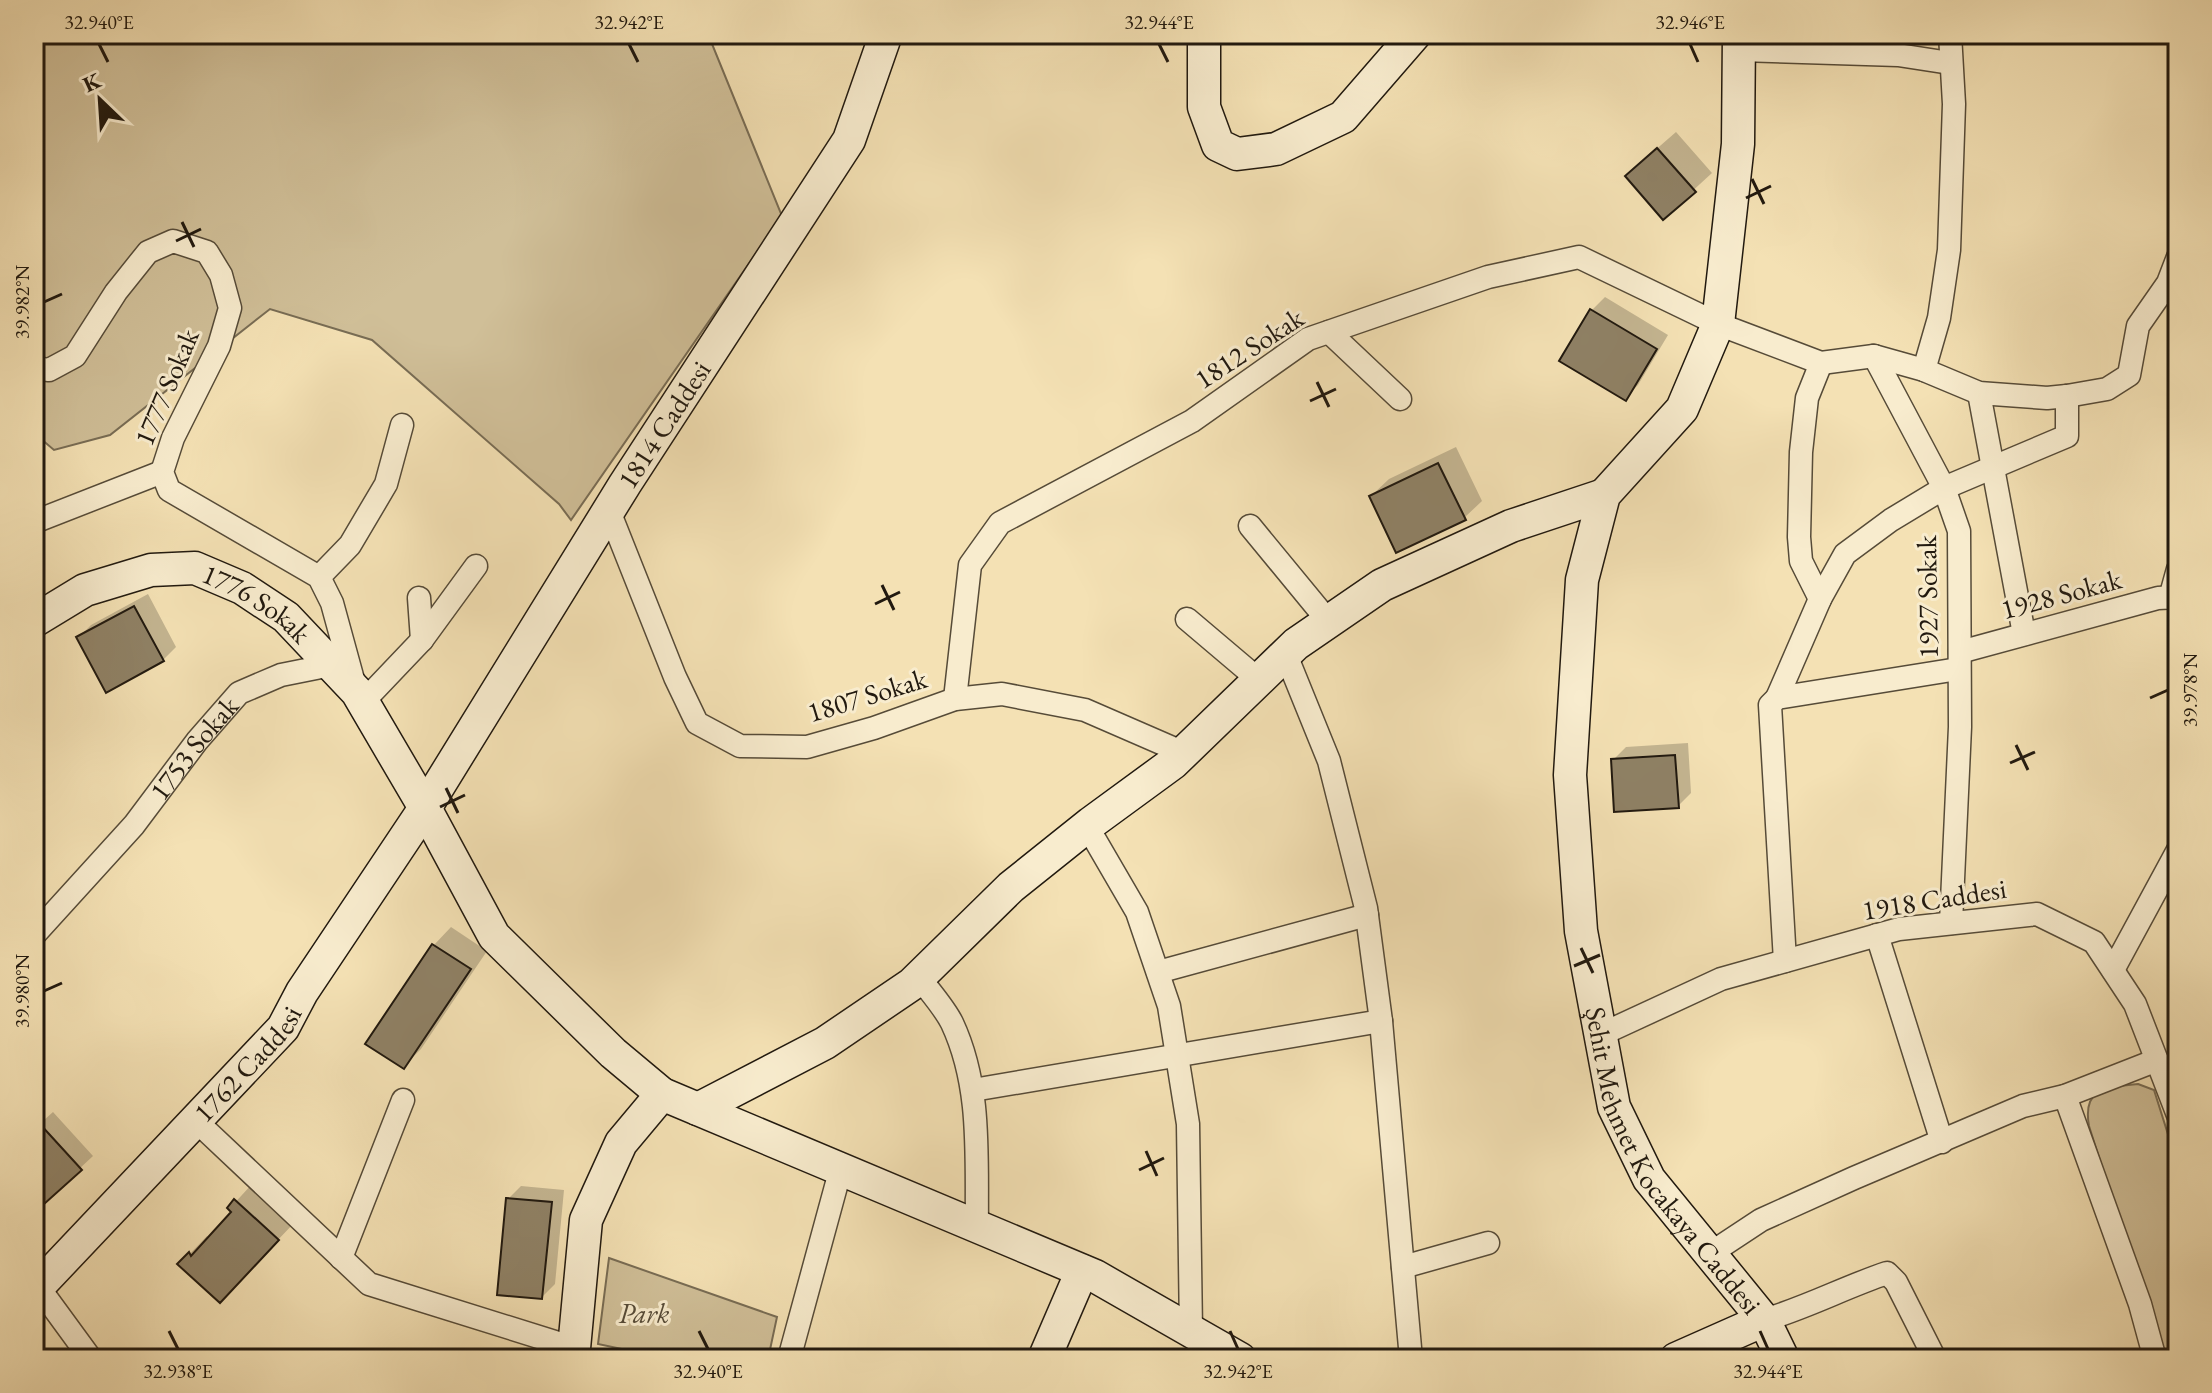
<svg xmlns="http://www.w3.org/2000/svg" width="2212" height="1393" font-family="'EB Garamond',serif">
<rect width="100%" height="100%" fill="#f4e1b4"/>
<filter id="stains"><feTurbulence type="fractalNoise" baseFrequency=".0025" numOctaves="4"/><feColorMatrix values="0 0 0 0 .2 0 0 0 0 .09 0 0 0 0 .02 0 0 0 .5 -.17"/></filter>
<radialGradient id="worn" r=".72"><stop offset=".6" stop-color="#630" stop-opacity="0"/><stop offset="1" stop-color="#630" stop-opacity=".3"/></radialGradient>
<!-- green -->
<path fill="#d0bf98" stroke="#786c54" stroke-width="2" d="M 34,34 L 708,34 L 782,216 L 571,520 L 559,504 L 372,340 L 270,309 L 110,435 L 54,450 L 34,433 Z
M 2138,1084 L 2154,1090 L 2178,1166 L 2178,1359 L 2163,1359 L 2089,1126 C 2082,1087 2107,1087 2138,1084 Z
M 609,1258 L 777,1317 L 768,1359 L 669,1359 L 598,1344 Z"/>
<!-- shadow -->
<path fill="#0003" d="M 1676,132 L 1712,173 L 1664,217 L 1645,159 Z
M 1605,297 L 1668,335 L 1638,385 L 1625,398 L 1561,360 L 1592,310 Z
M 1456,447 L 1482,501 L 1464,518 L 1371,496 L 1389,479 Z
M 148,594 L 176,647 L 163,660 L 78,638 L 91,625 Z
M 1688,743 L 1691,793 L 1678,806 L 1613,760 L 1626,747 Z
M 451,927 L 487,951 L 421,1049 L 403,1067 L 368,1043 L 434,945 Z
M 53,1112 L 93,1156 L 34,1211 L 34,1129 Z
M 253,1183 L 295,1222 L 237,1283 L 180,1264 L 207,1236 L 209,1239 L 234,1212 L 230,1208 Z
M 521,1186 L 564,1190 L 555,1284 L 542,1297 L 508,1199 Z"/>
<!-- building -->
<path fill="#8f8165" stroke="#21190f" stroke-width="2" d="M 1657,148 L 1696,192 L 1663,220 L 1625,176 Z
M 1590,309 L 1657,349 L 1626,401 L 1559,361 Z
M 1438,463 L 1466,520 L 1396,553 L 1369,496 Z
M 134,606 L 164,661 L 106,693 L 76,637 Z
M 1675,755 L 1679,808 L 1614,812 L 1611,759 Z
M 432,944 L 471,969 L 404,1069 L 365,1044 Z
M 39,1123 L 82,1170 L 34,1213 L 34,1128 Z
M 506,1198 L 552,1202 L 542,1299 L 497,1295 Z
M 234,1199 L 279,1240 L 220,1303 L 177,1264 L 189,1252 L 191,1256 L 231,1212 L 227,1208 Z"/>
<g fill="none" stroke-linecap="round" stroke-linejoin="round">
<defs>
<g id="street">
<path d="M 1740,50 L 1898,55 L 1950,63"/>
<path d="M 1329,332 L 1400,399"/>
<path d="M 1874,356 L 1944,488 L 1959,531 L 1960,727 L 1951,923"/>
<path d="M 34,368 L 49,370 L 75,356 L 116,292 L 148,252 L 173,241 L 207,252 L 221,275 L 230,308 L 219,346 L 173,438 L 162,472 L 169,490 L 319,577 L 332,603 L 355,687"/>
<path d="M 1924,370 L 1939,318 L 1949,250 L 1954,104 L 1950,34"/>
<path d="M 1979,393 L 2024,634"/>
<path d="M 609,511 L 675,677 L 697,723 L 740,746 L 807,747 L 874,728 L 955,699 L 1002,694 L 1085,710 L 1184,753"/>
<path d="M 34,522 L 162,472"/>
<path d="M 1250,526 L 1329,622"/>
<path d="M 319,577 L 350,545 L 386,484 L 402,425"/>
<path d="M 419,598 L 422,640"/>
<path d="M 2170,598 L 2178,569"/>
<path d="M 1820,599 L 1801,561 L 1799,537 L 1801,452 L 1807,398 L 1821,363"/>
<path d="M 1187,619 L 1259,680"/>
<path d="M 1960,652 L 2158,598 L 2178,597"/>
<path d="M 1286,655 L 1329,761 L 1366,908 L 1381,1021 L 1411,1359"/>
<path d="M 1777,698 L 1820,599 L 1845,554 L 1891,520 L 1944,488 L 2067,436 L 2067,396"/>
<path d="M 955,699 L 970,565 L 1000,523 L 1192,421 L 1308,339 L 1488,277 L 1579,257 L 1718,324 L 1821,363 L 1874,356 L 1924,370 L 1979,393 L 2047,398 L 2067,396 L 2107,389 L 2129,375 L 2138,326 L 2168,283 L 2178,257"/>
<path d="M 363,702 L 422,640 L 476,566"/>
<path d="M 1087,826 L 1137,912 L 1169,1006 L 1188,1124 L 1191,1331"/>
<path id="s1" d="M 34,935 L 134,825 L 197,741 L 239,693 L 281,675 L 331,665"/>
<path d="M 1877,935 L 1942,1142"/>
<path d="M 1785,961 L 1770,705 L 1777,698 L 1958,669"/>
<path d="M 2113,970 L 2178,850"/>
<path d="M 1158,972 L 1367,915"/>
<path d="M 919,977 C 930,992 944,1007 952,1023 C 982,1087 976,1157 977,1226"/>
<path d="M 1600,1035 L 1721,979 L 1899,929 L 2037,914 L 2094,942 L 2135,1004 L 2178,1115"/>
<path d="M 973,1090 L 1381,1021"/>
<path d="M 2065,1096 L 2140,1304 L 2155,1359"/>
<path d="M 195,1120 L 369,1284 L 574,1348"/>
<path d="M 1711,1253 L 1761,1220 L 1854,1178 L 2023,1106 L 2065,1096 L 2157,1060"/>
<path d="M 341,1258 L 403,1100"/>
<path d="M 1403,1267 L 1488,1243"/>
<path d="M 34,1281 L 91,1359"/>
<path d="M 1764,1320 C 1806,1308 1845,1287 1887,1273 L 1896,1282 L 1935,1359"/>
<path d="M 789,1359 L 841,1168"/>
</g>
<g id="secondary">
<path d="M 1204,34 L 1204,107 L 1218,145 L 1237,154 L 1276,149 L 1343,117 L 1415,34"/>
<path id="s2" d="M 1739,34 L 1738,144 L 1718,324 L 1682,409 L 1604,495 L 1582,580 L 1570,775 L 1581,931 L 1614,1107 L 1649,1179 L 1764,1320 L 1783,1359"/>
<path id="s3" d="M 34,621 L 85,590 L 151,570 L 195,568 L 242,588 L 286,617 L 357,692 L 425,808 L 494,936 L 613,1053 L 662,1094 L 1095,1276 L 1240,1359"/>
<path d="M 698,1109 L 825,1043 L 912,984 L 1011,887 L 1091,823 L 1173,763 L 1296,644 L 1382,585 L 1511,526 L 1604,495"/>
<path id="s4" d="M 34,1291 L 283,1028 L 302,992 L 425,808 L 625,484 L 849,140 L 886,34"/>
<path d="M 573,1359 L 586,1220 L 621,1143 L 662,1094"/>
<path d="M 1044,1359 L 1082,1271"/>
<path d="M 1676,1359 L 1764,1320"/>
</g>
</defs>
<!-- street casing -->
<use href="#street" stroke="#564b38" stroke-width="25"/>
<!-- secondary casing -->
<use href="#secondary" stroke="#21190f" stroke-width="35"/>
<!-- street -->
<use href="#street" stroke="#f8ecce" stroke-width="22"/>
<!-- secondary -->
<use href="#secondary" stroke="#f8ecce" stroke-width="32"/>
</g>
<!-- ticks -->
<path fill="none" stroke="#21190f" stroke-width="3" d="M 99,44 L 108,62M 629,44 L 638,62M 1159,44 L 1168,62M 1690,44 L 1698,62M 1752,179 L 1764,204M 1746,198 L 1771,186M 182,222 L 194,247M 176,241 L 201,229M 44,302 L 62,294M 1317,382 L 1329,407M 1310,401 L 1336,389M 882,585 L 894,610M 875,604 L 900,592M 2150,698 L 2168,690M 2016,745 L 2028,770M 2010,763 L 2035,752M 446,788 L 458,813M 440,807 L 465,795M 1581,948 L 1593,973M 1574,966 L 1600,955M 44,991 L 62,983M 1146,1151 L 1157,1176M 1139,1170 L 1164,1158M 169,1331 L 178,1349M 699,1331 L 708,1349M 1230,1331 L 1238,1349M 1760,1331 L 1768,1349"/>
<g text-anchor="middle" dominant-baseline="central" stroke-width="6" stroke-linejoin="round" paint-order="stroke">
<!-- street labels -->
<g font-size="28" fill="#21190f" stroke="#f8ecce">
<text transform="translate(1249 348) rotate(-33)">1812 Sokak</text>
<text transform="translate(166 387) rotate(-67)">1777 Sokak</text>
<text stroke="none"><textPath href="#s4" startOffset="1076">1814 Caddesi</textPath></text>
<text transform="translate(2061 594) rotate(-15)">1928 Sokak</text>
<text transform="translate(1927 597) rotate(-91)">1927 Sokak</text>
<text stroke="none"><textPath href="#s3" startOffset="244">1776 Sokak</textPath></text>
<text transform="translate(867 695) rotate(-17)">1807 Sokak</text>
<text stroke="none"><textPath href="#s1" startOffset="246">1753 Sokak</textPath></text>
<text transform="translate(1934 899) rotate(-9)">1918 Caddesi</text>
<text stroke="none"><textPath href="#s4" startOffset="312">1762 Caddesi</textPath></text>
<text stroke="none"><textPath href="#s2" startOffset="1192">Şehit Mehmet Kocakaya Caddesi</textPath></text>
</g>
<!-- park labels -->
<g font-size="28" font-style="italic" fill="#564b38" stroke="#f8ecce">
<text x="644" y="1313">Park</text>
</g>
</g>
<!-- margin -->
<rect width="2212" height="1393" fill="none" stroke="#f4e1b4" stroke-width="88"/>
<!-- north arrow -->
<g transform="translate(100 100) rotate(335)" stroke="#f8ecce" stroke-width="6" paint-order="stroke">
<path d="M0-6L14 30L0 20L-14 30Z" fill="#21190f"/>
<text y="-12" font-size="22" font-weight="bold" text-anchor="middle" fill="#21190f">K</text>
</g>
<rect x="44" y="44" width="2124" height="1305" fill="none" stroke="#21190f" stroke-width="3"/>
<g font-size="20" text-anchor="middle" fill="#21190f">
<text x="99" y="29">32.940°E</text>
<text x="629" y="29">32.942°E</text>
<text x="1159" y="29">32.944°E</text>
<text x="1690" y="29">32.946°E</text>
<text transform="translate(22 302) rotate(-90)" y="7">39.982°N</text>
<text transform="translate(2190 690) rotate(-90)" y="7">39.978°N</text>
<text transform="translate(22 991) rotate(-90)" y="7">39.980°N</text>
<text x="178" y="1378">32.938°E</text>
<text x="708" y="1378">32.940°E</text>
<text x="1238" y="1378">32.942°E</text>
<text x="1768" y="1378">32.944°E</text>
</g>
<rect width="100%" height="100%" filter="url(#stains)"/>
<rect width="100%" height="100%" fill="url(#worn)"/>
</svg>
